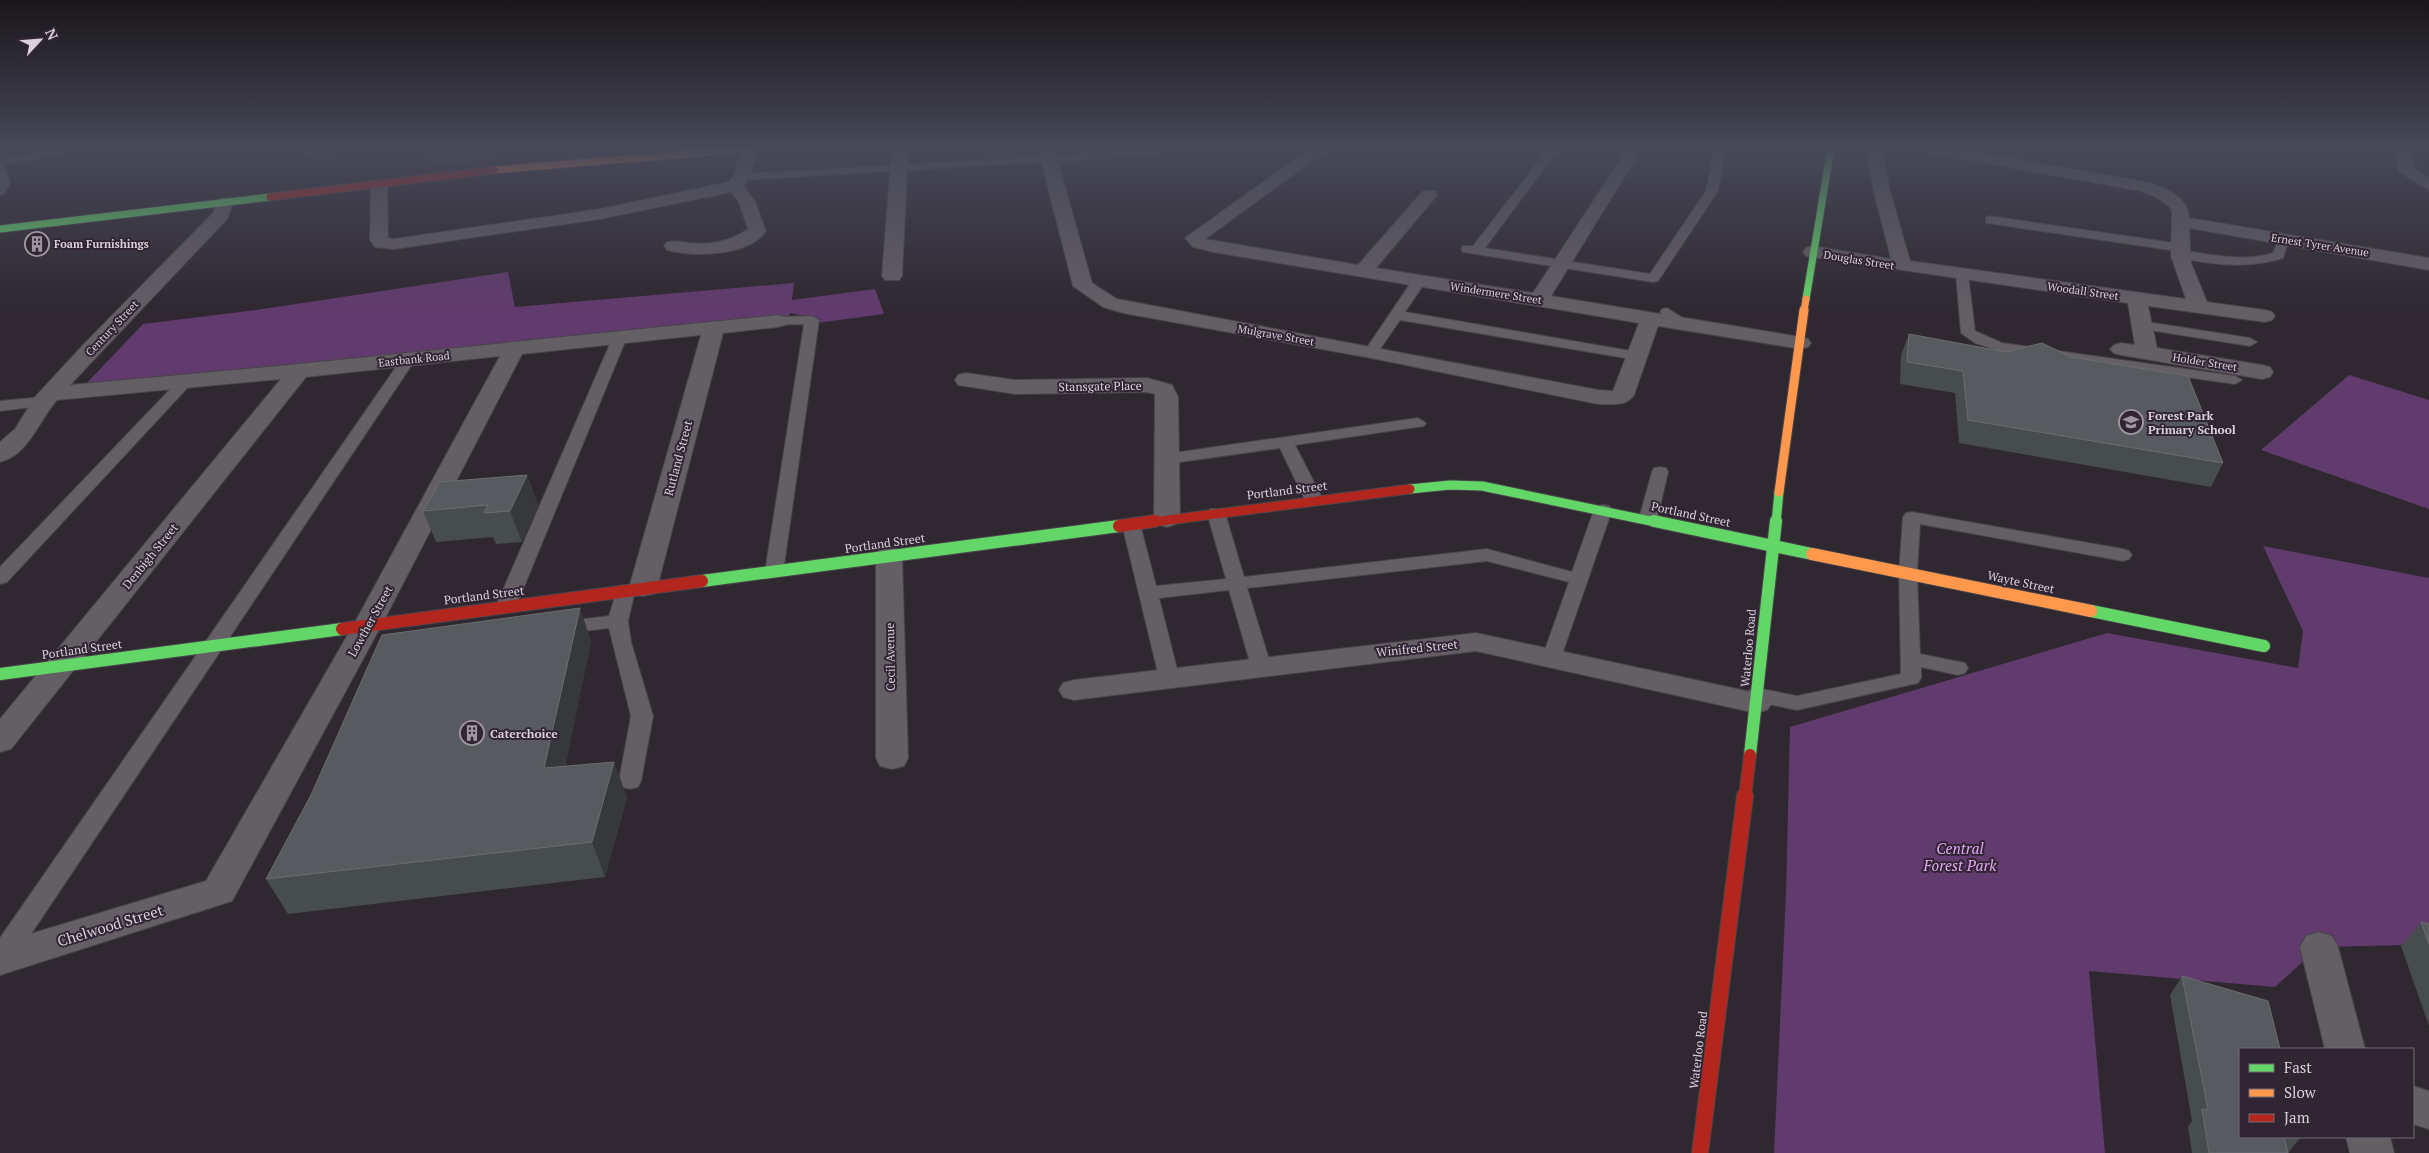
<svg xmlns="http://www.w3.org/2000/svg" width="2429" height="1153" font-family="'PT Serif',serif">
<rect width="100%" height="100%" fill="#2f2830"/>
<!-- green -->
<path fill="#613b6d" d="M 508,272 L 515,307 L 794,283 L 792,300 L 875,289 L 884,314 L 817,323 L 816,318 L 790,313 L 789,318 L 84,386 L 143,324 L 256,310 Z
M 2349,375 L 2429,400 L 2429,509 L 2261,450 Z
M 2263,546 L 2429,578 L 2429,951 L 2406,945 L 2319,947 L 2275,987 L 2089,971 L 2105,1153 L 1774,1153 L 1786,893 L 1790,727 L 2107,633 L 2298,668 L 2303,631 Z"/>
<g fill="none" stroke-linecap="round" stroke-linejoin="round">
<defs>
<path id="lane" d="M 60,148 L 79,148 L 74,151 L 5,165 L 10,183 L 4,194 L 0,195 L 0,160 Z
M 1549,148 L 1559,148 L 1485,248 L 1650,274 L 1706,191 L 1714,152 L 1704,148 L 1725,149 L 1718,191 L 1658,281 L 1653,282 L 1463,252 L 1461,249 L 1463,246 L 1473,246 Z
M 1154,150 L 1158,151 L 1158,155 L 742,180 L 736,177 L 742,174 Z
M 1990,216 L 2181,244 L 2187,248 L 2185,251 C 2214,255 2244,262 2273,253 L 2277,243 L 2285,243 L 2287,246 L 2283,258 C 2249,269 2211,265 2176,257 L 2174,254 L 2177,251 L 1986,223 L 1986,217 Z
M 1962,270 L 1968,274 L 1975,331 L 2002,343 L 2235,376 L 2242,380 L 2235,384 L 2000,351 L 1975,343 L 1961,333 L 1956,274 Z
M 1419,277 L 1426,281 L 1405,312 L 1637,352 L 1644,356 L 1637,360 L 1400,320 L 1376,355 L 1366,355 L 1364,352 L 1414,278 Z
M 1667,308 L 1686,320 L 1688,323 L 1686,326 C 1676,328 1666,320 1660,312 L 1662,309 Z
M 812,316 L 819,320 L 783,572 L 781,576 L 767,576 L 765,572 L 804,324 L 778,325 L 771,321 L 778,317 Z
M 2141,321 L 2250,338 L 2257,342 L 2250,346 L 2136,328 L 2134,325 Z
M 620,333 L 627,337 L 516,606 L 513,610 L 499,610 L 496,606 L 613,337 Z
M 408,356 L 415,360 L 9,967 L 0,970 L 0,938 L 403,357 Z
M 185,377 L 190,379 L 193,382 L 190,385 L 7,582 L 0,584 L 0,567 L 180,379 Z
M 43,397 L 48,399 L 51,402 L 48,405 L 0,411 L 0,401 Z
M 1418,418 L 1426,423 L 1424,426 L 1295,445 L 1323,500 L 1320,504 L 1308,504 L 1305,500 L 1280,448 L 1166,464 L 1160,462 L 1158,459 L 1160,456 L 1166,454 Z
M 1660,467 L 1666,468 L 1668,472 L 1657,519 L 1654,523 L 1642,523 L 1639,519 L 1652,472 L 1654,468 Z
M 1603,505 L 1609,506 L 1612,510 L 1559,663 L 1552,664 L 1545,663 L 1542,658 L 1569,582 L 1487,561 L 1247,588 L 1271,666 L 1268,671 L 1261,673 L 1254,671 L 1251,666 L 1229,590 L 1159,598 L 1179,677 L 1176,682 L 1169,684 L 1162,682 L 1159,677 L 1122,524 L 1125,520 L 1137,520 L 1140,524 L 1156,586 L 1226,579 L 1207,513 L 1210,509 L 1222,509 L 1225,513 L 1244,577 L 1487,549 L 1572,572 L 1594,510 L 1597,506 Z
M 1912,512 L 2123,549 L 2129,551 L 2132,555 L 2129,559 L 2123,561 L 1920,524 L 1917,573 L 1920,654 L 1965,663 L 1968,668 L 1965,673 L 1958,675 L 1921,667 L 1921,678 L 1918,683 L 1797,710 L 1750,700 L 1746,695 L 1750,690 L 1757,688 L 1797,696 L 1901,674 L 1899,573 L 1903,517 L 1906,513 Z
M 625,585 L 632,587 L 635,591 L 628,621 L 631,642 L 653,716 L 641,781 L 638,787 L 630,789 L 622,787 L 619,781 L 631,716 L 609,628 L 560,634 L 553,632 L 550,628 L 553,624 L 560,622 L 609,616 L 618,587 Z"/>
<path id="street" d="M 741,148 L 756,148 L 750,177 L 744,186 L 755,202 L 766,231 C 748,257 694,257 667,250 L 664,246 L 667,242 C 675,240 682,242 690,243 C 711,245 731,241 748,229 L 739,202 L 731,192 L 600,219 L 394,249 L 375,247 L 370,240 L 371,184 L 373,181 L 385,181 L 387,184 L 388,238 L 394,239 L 600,209 L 729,182 L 734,176 Z
M 892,148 L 908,148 L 902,276 L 899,280 L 885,280 L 882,276 Z
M 1038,148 L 1054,148 L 1092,283 L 1117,299 L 1598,390 L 1613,391 L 1639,323 L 1213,252 L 1193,247 L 1185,238 L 1311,148 L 1328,148 L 1326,151 L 1205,239 L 1358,265 L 1423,191 L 1435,191 L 1437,195 L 1376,268 L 1533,293 L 1628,148 L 1642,148 L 1551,296 L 1801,337 L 1808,339 L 1811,343 L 1808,347 L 1801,349 L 1658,326 L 1634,395 C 1626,407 1611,404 1598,404 L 1371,358 L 1123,313 L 1103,307 L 1073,286 Z
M 1870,148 L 1887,148 L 1883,152 L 1889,188 L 1910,261 L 2186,299 L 2171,256 L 2172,212 L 2170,207 L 2156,197 L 2141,191 L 1929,153 L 1921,148 L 1953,148 L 2151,183 C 2168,190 2188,197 2189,218 L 2429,258 L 2429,270 L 2189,228 L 2191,263 L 2207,302 L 2265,310 L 2272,312 L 2275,316 L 2272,320 L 2265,322 L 2148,306 L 2157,348 L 2262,365 L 2270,367 L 2273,372 L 2270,377 L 2262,379 L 2121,355 L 2114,353 L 2110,349 L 2114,345 L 2121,343 L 2135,345 L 2128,303 L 1806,256 L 1803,252 L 1806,248 L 1812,246 L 1891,259 L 1873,188 L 1867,151 Z
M 2404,148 L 2417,148 L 2419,150 L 2412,156 L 2415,170 L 2429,178 L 2429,190 L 2399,172 L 2396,155 Z
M 225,198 L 231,199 L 233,203 L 227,219 L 70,385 L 299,364 L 778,315 L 785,317 L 788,321 L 785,325 L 778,327 L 723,333 L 657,588 L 653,594 L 643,596 L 633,594 L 629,588 L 701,335 L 522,354 L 382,624 L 232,901 L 0,975 L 0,943 L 206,881 L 354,624 L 500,356 L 306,377 L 11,749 L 0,752 L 0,719 L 281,379 L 57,400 C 39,420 29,455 0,462 L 0,442 L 15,429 L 35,397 L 85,343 L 213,213 L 219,199 Z
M 966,373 L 1015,380 L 1147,378 L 1172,385 L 1178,397 L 1180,519 L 1176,524 L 1167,527 L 1158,524 L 1154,519 L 1155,394 L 1146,392 L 1015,394 L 958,385 L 955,380 L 958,375 Z
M 889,548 L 899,550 L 902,556 L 908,758 L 904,766 L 892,769 L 880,766 L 876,758 L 876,556 L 879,550 Z
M 1476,633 L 1756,693 L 1767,696 L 1772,703 L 1767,710 L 1756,713 L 1476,651 L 1074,700 L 1063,697 L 1059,690 L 1063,683 L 1074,680 Z
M 2319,932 L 2332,936 L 2338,947 L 2365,1049 L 2325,1049 L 2300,947 L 2306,936 Z
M 2413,1086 L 2429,1091 L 2429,1129 L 2413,1124 Z
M 2346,1137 L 2390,1137 L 2394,1153 L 2350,1153 Z"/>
<path id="fast-far2" d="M 688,154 L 755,148
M 0,229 L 270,197
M 1806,299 L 1831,148"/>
<path id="fast-far1" d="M 1410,489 L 1450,485 L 1482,486 L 1660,523
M 1776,523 L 1779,492"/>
<path id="fast" d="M 1654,521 L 1812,554
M 702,581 L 1119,526
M 2091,611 L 2264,646
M 0,674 L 342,629
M 1750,755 L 1776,521"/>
<path id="slow-far2" d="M 494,170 L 688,154
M 1804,311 L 1806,299"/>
<path id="slow-far1" d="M 1779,492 L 1804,310"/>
<path id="slow" d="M 1812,554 L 2091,611"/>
<path id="jam-far3" d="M 270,197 L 494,170"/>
<path id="jam-far2" d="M 1145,523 L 1410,489"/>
<path id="jam-far1" d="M 1119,526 L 1155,521
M 342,629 L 702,581
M 1745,797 L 1750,755"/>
<path id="jam" d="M 1700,1153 L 1745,796"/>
</defs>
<!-- lane casing -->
<use href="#lane" stroke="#49444a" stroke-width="2"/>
<!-- street casing -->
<use href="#street" stroke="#49444a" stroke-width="2"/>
<!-- fast-far2 casing -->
<use href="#fast-far2" stroke="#49444a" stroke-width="9"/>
<!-- fast-far1 casing -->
<use href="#fast-far1" stroke="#49444a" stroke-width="11"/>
<!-- fast casing -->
<use href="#fast" stroke="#49444a" stroke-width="14"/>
<!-- slow-far2 casing -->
<use href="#slow-far2" stroke="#49444a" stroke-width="9"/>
<!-- slow-far1 casing -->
<use href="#slow-far1" stroke="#49444a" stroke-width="11"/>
<!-- slow casing -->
<use href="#slow" stroke="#49444a" stroke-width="14"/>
<!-- jam-far3 casing -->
<use href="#jam-far3" stroke="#49444a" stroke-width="9"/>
<!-- jam-far2 casing -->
<use href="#jam-far2" stroke="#49444a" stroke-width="11"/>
<!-- jam-far1 casing -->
<use href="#jam-far1" stroke="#49444a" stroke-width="14"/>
<!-- jam casing -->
<use href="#jam" stroke="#49444a" stroke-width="18"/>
<!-- lane -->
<use href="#lane" fill="#645e65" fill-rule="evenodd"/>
<!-- street -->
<use href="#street" fill="#645e65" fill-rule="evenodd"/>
<!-- fast-far2 -->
<use href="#fast-far2" stroke="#63d668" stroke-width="7"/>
<!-- fast-far1 -->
<use href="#fast-far1" stroke="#63d668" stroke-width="9"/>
<!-- fast -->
<use href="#fast" stroke="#63d668" stroke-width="12"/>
<!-- slow-far2 -->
<use href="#slow-far2" stroke="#ff974d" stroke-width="7"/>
<!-- slow-far1 -->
<use href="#slow-far1" stroke="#ff974d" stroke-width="9"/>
<!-- slow -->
<use href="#slow" stroke="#ff974d" stroke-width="12"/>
<!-- jam-far3 -->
<use href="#jam-far3" stroke="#b3261e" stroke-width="7"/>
<!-- jam-far2 -->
<use href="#jam-far2" stroke="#b3261e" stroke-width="9"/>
<!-- jam-far1 -->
<use href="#jam-far1" stroke="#b3261e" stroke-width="12"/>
<!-- jam -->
<use href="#jam" stroke="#b3261e" stroke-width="16"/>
</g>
<!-- wall -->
<path fill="#474c4e" d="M 293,148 L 365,148 L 319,159 Z
M 1909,334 L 2223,463 L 2211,487 L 1959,443 L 1955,393 L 1900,384 L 1901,355 Z
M 527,475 L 538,505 L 522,542 L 496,544 L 493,537 L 436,542 L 423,511 Z
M 591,641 L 565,767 L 627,797 L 605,877 L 288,914 L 266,879 Z
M 2421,922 L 2429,924 L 2429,1026 L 2401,946 Z
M 2182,976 L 2240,1137 L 2301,1137 L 2288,1153 L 2192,1153 L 2188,1127 L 2192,1121 L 2170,995 Z"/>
<!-- shaded-wall -->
<path fill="#37383c" d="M 314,148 L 365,148 L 319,159 Z
M 446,148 L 524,148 L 524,152 L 482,157 L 482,160 L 430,166 L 425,150 Z
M 527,475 L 538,505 L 522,542 L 510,511 Z
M 580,608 L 591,641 L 558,803 L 544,768 Z
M 614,762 L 627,797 L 605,877 L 592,842 Z"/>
<!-- building -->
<path fill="#575a5e" stroke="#6b6d71" d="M 425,148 L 446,148 L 425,150 Z
M 1909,334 L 2006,352 L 2042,343 L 2071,357 L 2188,376 L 2223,463 L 1968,420 L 1963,371 L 1907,362 Z
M 527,475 L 510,511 L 484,513 L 488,505 L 423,511 L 440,482 Z
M 580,608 L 544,768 L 614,762 L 592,842 L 266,879 L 311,795 L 382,635 Z
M 2421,922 L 2429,924 L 2429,944 Z
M 2182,976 L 2268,1001 L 2280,1049 L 2240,1049 L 2240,1137 L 2284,1137 L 2288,1153 L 2209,1153 L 2202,1109 L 2208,1110 Z"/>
<!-- sky -->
<linearGradient id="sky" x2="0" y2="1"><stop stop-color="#1a161a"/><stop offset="0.48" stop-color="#474859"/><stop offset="1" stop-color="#474859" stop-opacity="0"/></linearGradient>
<rect width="2429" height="309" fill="url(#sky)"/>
<!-- icons -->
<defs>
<symbol id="building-ring" viewBox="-11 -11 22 22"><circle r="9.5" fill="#312534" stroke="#9d969e" stroke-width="1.5"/><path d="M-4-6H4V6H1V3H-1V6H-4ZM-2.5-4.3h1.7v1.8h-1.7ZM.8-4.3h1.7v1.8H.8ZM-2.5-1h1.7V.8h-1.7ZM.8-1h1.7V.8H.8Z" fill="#9d969e"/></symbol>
<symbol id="school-ring" viewBox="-11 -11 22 22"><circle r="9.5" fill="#312534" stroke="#9d969e" stroke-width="1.5"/><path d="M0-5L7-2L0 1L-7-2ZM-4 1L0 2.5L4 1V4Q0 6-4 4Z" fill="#9d969e"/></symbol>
</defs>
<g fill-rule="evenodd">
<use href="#building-ring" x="23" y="230" width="28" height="28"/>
<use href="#school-ring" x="2117" y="408" width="28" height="28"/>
<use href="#building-ring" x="458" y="719" width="28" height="28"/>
</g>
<g text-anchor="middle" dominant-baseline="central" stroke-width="4" stroke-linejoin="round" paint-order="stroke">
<!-- far-poi labels -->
<g font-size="11" font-weight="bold" fill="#d8d1da" stroke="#312534" text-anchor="start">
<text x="54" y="244">Foam Furnishings</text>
</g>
<!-- far-street labels -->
<g font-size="11" fill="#d8d1da" stroke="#312534">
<text transform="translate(2320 245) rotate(9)">Ernest Tyrer Avenue</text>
<text transform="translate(1859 260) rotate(9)">Douglas Street</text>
<text transform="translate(2083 291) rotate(8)">Woodall Street</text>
<text transform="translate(1496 293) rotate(9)">Windermere Street</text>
<text transform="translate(112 328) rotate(-47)">Century Street</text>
<text transform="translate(1276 335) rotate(10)">Mulgrave Street</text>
<text transform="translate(414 359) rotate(-6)">Eastbank Road</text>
<text transform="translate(2205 362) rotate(9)">Holder Street</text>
</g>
<!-- street labels -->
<g font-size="12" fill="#d8d1da" stroke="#312534">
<text transform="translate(1100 386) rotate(-1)">Stansgate Place</text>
<text transform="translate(678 458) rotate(-75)">Rutland Street</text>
<text transform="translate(1287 490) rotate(-7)">Portland Street</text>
<text transform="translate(1691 514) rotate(12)">Portland Street</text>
<text transform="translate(885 543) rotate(-8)">Portland Street</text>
<text transform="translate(150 556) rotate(-51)">Denbigh Street</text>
<text transform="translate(2021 582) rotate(12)">Wayte Street</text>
<text transform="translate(484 595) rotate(-7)">Portland Street</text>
<text transform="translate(370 621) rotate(-61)">Lowther Street</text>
<text transform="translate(1417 648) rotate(-6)">Winifred Street</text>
<text transform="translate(1748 648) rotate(-85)">Waterloo Road</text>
<text transform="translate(82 649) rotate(-8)">Portland Street</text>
<text transform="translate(890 657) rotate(-91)">Cecil Avenue</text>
<text transform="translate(1698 1050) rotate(-83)">Waterloo Road</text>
</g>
<!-- poi labels -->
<g font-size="12" font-weight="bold" fill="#d8d1da" stroke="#312534" text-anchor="start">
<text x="2148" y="415">Forest Park<tspan x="2148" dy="14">Primary School</tspan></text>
<text x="490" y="733">Caterchoice</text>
</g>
<!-- near-park labels -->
<g font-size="15" font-style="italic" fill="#e5a8f7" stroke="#312534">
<text x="1960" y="848">Central<tspan x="1960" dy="17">Forest Park</tspan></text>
</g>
<!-- near-street labels -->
<g font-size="15" fill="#d8d1da" stroke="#312534">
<text transform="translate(110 925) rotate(-17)">Chelwood Street</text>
</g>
</g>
<!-- legend -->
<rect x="2239" y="1048" width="175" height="90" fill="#312534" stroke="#746a76"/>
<rect x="2249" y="1064" width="25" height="8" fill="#63d668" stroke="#746a76"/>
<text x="2284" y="1073" font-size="15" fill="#d8d1da">Fast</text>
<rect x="2249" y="1089" width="25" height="8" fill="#ff974d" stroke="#746a76"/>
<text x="2284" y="1098" font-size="15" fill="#d8d1da">Slow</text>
<rect x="2249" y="1114" width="25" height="8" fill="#b3261e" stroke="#746a76"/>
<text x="2284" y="1123" font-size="15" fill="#d8d1da">Jam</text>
<!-- north arrow -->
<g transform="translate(40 40) rotate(64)" stroke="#312534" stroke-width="4" paint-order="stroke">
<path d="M0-4L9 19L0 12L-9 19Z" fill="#d8d1da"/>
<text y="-8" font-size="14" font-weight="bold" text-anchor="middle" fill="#d8d1da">N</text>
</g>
</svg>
